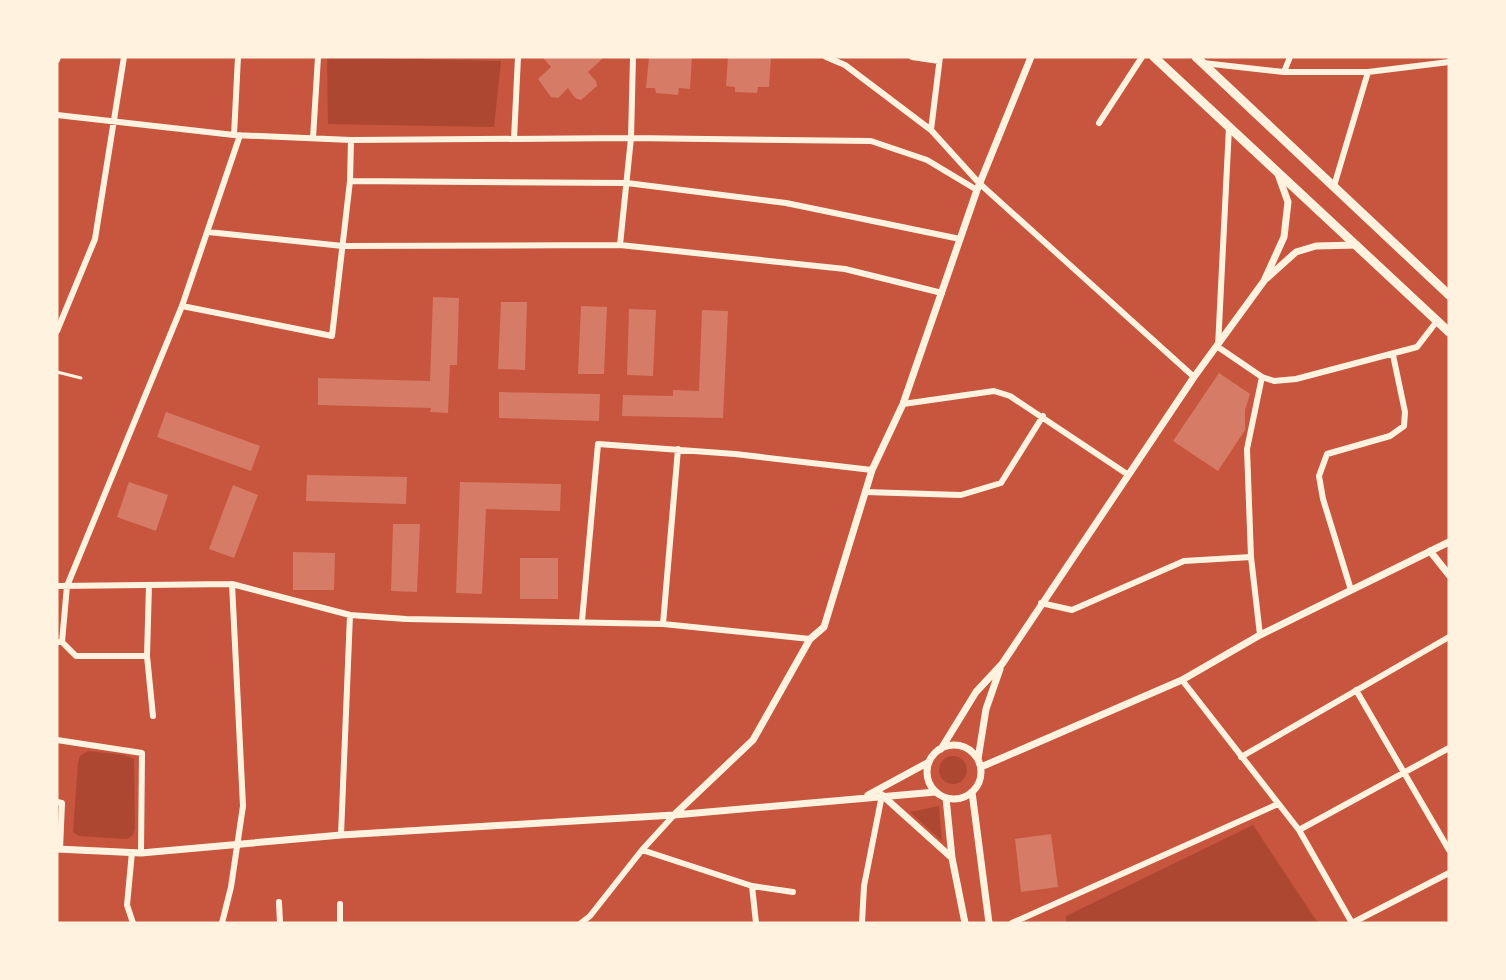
<svg xmlns="http://www.w3.org/2000/svg" width="1506" height="980" font-family="Cabin,sans-serif">
<rect width="100%" height="100%" fill="#c8553d"/>
<!-- green -->
<path fill="#ae4732" d="M 327,57 L 501,61 L 494,127 L 328,124 Z
M 88,751 L 124,755 L 134,759 L 135,828 L 133,835 L 127,839 L 79,836 L 73,832 L 78,763 L 80,756 Z
M939 770a14 14 0 1 1 28 0a14 14 0 1 1-28 0Z
M 939,806 L 942,841 L 910,812 Z
M 1253,825 L 1318,923 L 1066,923 L 1066,916 Z"/>
<!-- building -->
<path fill="#d67c66" d="M 542,57 L 604,57 L 588,72 L 596,81 L 597,86 L 581,100 L 575,98 L 568,88 L 558,98 L 551,97 L 538,79 L 551,67 Z
M 649,57 L 692,57 L 690,89 L 679,88 L 678,95 L 656,93 L 655,88 L 646,88 Z
M 728,57 L 771,57 L 769,87 L 758,87 L 757,93 L 735,92 L 735,87 L 726,86 Z
M 433,297 L 459,298 L 457,365 L 450,365 L 448,413 L 430,412 L 431,408 L 318,405 L 318,378 L 430,381 Z
M 501,302 L 527,302 L 525,370 L 498,369 Z
M 581,306 L 607,307 L 604,374 L 578,374 Z
M 629,309 L 656,310 L 653,376 L 627,375 Z
M 702,310 L 728,311 L 723,418 L 622,416 L 623,395 L 673,396 L 673,390 L 699,391 Z
M 1219,373 L 1250,394 L 1245,410 L 1245,430 L 1218,471 L 1173,441 Z
M 499,392 L 600,394 L 599,421 L 499,418 Z
M 166,412 L 260,446 L 251,471 L 157,437 Z
M 307,475 L 407,477 L 406,504 L 306,501 Z
M 129,482 L 168,495 L 156,531 L 117,517 Z
M 460,482 L 561,484 L 560,511 L 486,509 L 482,594 L 456,593 Z
M 233,485 L 258,495 L 234,558 L 209,549 Z
M 393,524 L 420,524 L 417,592 L 391,591 Z
M 293,552 L 335,553 L 334,590 L 293,590 Z
M 520,558 L 558,558 L 558,599 L 520,599 Z
M 1051,834 L 1058,887 L 1021,892 L 1015,839 Z"/>
<g fill="none" stroke-linecap="round" stroke-linejoin="round">
<!-- service -->
<path stroke="#fff3e0" stroke-width="3" d="M 57,372 L 81,378"/>
<!-- minor -->
<path stroke="#fff3e0" stroke-width="6" d="M 826,57 L 845,65 L 931,130 L 979,183 L 1194,377
M 912,57 L 939,61
M 57,60 L 58,57
M 1203,63 L 1284,72 L 1368,72 L 1449,62
M 1284,72 L 1290,57
M 57,115 L 234,135 L 351,140 L 631,138 L 871,141 L 927,160 L 977,190
M 1099,123 L 1142,57
M 1229,127 L 1218,347 L 1262,377 L 1274,381 L 1296,379 L 1417,347 L 1437,321
M 931,130 L 940,57
M 234,135 L 238,57
M 313,138 L 318,57
M 514,139 L 518,57
M 350,181 L 627,183 L 786,203 L 960,239
M 1334,186 L 1368,72
M 208,232 L 343,246 L 620,245 L 845,269 L 942,293
M 620,245 L 631,138 L 633,57
M 182,306 L 332,336 L 350,181 L 351,140
M 57,331 L 95,239 L 124,57
M 903,404 L 994,391 L 1010,396 L 1127,474
M 865,492 L 961,495 L 1001,483 L 1043,416
M 149,585 L 147,656 L 153,716
M 57,586 L 232,584 L 350,615 L 406,619 L 663,624 L 810,639
M 1351,590 L 1323,499 L 1319,476 L 1327,454 L 1390,436 L 1404,426 L 1405,412 L 1393,355
M 1041,603 L 1072,610 L 1184,561 L 1251,557
M 582,621 L 598,444 L 735,454 L 872,470
M 663,624 L 678,449
M 1260,635 L 1251,557 L 1247,449 L 1262,377
M 57,642 L 62,642 L 76,656 L 147,656
M 62,642 L 67,586 L 182,306 L 240,135
M 1182,680 L 1299,830 L 1352,923
M 1356,690 L 1449,850
M 57,740 L 142,753 L 141,853
M 1241,757 L 1449,637
M 57,802 L 62,803 L 60,849
M 1299,830 L 1449,748
M 341,835 L 350,615
M 642,850 L 752,886 L 793,892
M 132,852 L 127,905 L 133,923
M 752,886 L 756,923
M 279,902 L 280,923
M 340,904 L 340,923
M 222,923 L 231,887 L 243,806 L 232,584
M 581,923 L 590,916 L 642,850 L 674,815
M 862,923 L 864,886 L 882,795
M 1012,923 L 1278,804
M 1352,923 L 1449,873"/>
<!-- tertiary -->
<path stroke="#fff3e0" stroke-width="7" d="M 1266,279 L 1296,252 L 1316,246 L 1357,245
M 1430,551 L 1449,575
M927 772a27 27 0 1 1 54 0a27 27 0 1 1-54 0Z
M 941,749 L 976,692 L 1002,664 L 1194,377 L 1264,281 L 1284,237 L 1288,202 L 1278,174
M 978,759 L 986,709 L 1000,669
M 981,767 L 1182,680 L 1260,635 L 1449,542
M 972,792 L 989,923
M 868,795 L 929,762
M 882,795 L 952,858
M 946,798 L 952,858 L 965,923
M 674,815 L 753,740 L 810,639 L 824,627 L 872,470 L 903,404 L 977,190 L 1031,57
M 57,849 L 141,853 L 341,835 L 674,815 L 936,792"/>
<!-- trunk -->
<path stroke="#fff3e0" stroke-width="9" d="M 1154,57 L 1449,332
M 1196,57 L 1449,295"/>
</g>
<!-- border -->
<rect width="1506" height="980" fill="none" stroke="#fff3e0" stroke-width="117"/>
</svg>
